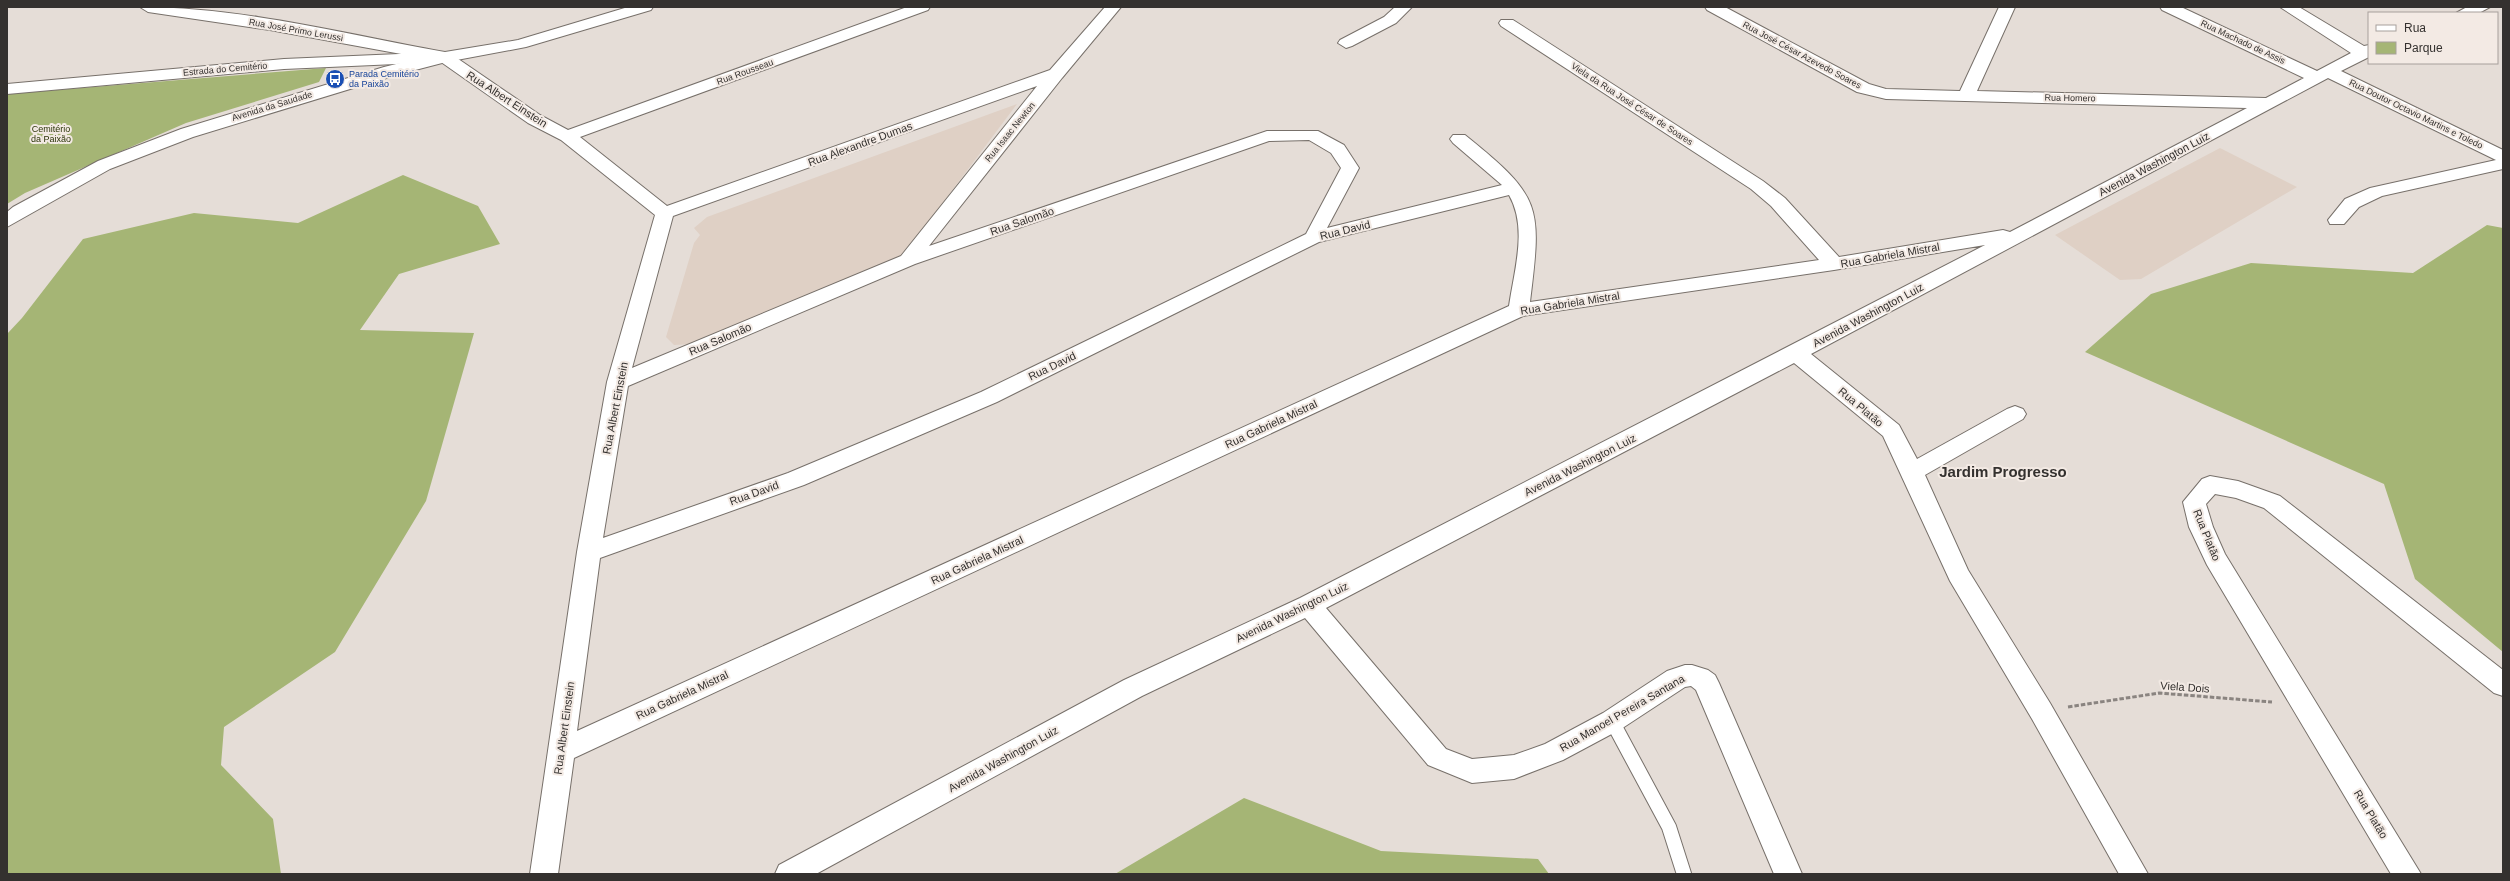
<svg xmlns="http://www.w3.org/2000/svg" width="2510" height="881" font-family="Arial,sans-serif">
<rect width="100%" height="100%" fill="#e5ddd7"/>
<!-- built -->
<path fill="#dfd0c5" d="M 1017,104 L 902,257 L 692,344 L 674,345 L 666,337 L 694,243 L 700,235 L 694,228 L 707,217 Z
M 2220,148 L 2297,187 L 2141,279 L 2120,280 L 2055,235 Z"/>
<!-- green -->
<path fill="#a5b575" d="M 326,68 L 319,82 L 186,123 L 25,193 L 7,204 L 7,94 Z
M 403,175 L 478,206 L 500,244 L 399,274 L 360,330 L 474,333 L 426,501 L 335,652 L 224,727 L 221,765 L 273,819 L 281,874 L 7,874 L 7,334 L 22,318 L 83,239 L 194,213 L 298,223 Z
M 2487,225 L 2503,228 L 2503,652 L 2415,579 L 2384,484 L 2085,352 L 2151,294 L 2251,263 L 2413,273 Z
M 1244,798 L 1381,851 L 1538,859 L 1549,874 L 1115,874 Z"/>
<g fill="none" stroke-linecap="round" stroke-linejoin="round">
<defs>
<path id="service" d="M 1612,721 L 1669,827 L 1684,874"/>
<path id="minor" d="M 907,7 L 930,7 L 928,10 L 580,137 L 667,206 L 1050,70 L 1105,7 L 1121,7 L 1062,78 L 929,246 L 1267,131 L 1318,131 L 1344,145 L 1359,168 L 1327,228 L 1502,185 L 1453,143 L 1450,139 L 1453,135 L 1465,135 C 1542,197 1542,205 1530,302 L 1819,260 L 1771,206 L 1751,189 L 1501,26 L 1499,23 L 1501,20 L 1513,20 L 1763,181 L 1785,198 L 1839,257 L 2003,230 L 2010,232 L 2247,108 L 1886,99 L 1857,92 L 1707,10 L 1705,7 L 1725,7 L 1869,84 L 1886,89 L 1960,91 L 1999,7 L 2015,7 L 1977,91 L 2266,98 L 2304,78 L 2162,10 L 2160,7 L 2181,7 L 2317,71 L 2351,53 L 2280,7 L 2299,7 L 2364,46 L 2369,45 L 2369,57 L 2341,71 L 2503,150 L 2503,169 L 2382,196 L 2359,207 L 2344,224 L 2330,224 L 2328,220 L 2345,199 L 2370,188 L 2496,160 L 2328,78 L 1811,354 L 1899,425 L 1917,459 L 2007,409 L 2015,406 L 2023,409 L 2026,414 L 2023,419 L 1925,475 L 1968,570 L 2050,703 L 2148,874 L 2119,874 L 2032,719 L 1950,581 L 1883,436 L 1794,363 L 1326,608 L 1446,749 L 1472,759 L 1514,755 L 1545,744 L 1603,713 L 1667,671 L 1685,665 L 1692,665 L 1708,670 L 1715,675 L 1719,683 L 1802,874 L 1774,874 L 1696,690 L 1691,686 L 1685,687 L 1621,729 L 1563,760 L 1514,779 L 1472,783 L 1428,765 L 1305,618 L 1142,696 L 816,874 L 775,874 L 779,865 L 1124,680 L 1300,598 L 1985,245 L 1834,270 L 1523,316 L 574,758 L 558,874 L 530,874 L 577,552 L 607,382 L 655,215 L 561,140 L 528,123 L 441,62 L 284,69 L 7,94 L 7,84 L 284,59 L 445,52 L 451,54 L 540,115 L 568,130 ZM 1037,86 L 901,256 L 632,368 L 673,216 ZM 1309,140 L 1331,153 L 1341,168 L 1306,234 L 981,392 L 788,473 L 603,538 L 628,386 L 915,264 L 1269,141 ZM 1509,195 C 1528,228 1514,271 1509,306 L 577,731 L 600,558 L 804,485 L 997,402 L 1319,242 Z
M 1395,7 L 1412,7 L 1396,23 L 1352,46 L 1346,48 L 1338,43 L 1340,40 L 1384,17 Z
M 2467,7 L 2490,7 L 2479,13 L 2456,13 Z
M 2210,476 L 2238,481 L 2280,496 L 2503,670 L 2503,696 L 2494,693 L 2264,508 L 2236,498 L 2215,494 L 2206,504 L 2213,527 L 2225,554 L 2421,874 L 2391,874 L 2207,565 L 2189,527 L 2183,502 L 2202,479 Z"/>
<path id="tertiary" d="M 140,7 C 241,7 346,34 445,52 L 453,57 L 445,62 L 270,30 L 148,12 Z"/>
<path id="secondary" d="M 628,7 L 653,7 L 651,10 L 526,47 L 446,62 L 396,75 L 193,137 L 110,169 L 7,227 L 7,212 L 13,207 L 98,161 L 181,129 L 384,67 L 445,52 L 518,40 Z"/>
</defs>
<!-- service casing -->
<use href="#service" stroke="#77706a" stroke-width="16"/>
<!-- minor casing -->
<use href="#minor" stroke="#77706a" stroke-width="2"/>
<!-- tertiary casing -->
<use href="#tertiary" stroke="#77706a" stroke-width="2"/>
<!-- secondary casing -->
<use href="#secondary" stroke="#77706a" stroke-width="2"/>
<!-- path -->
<path stroke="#8a8480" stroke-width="3" stroke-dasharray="4.5 2" stroke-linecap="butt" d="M 2068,707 L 2159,693 L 2272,702"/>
<!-- service -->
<use href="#service" stroke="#fff" stroke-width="14"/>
<!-- minor -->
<use href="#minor" fill="#fff" fill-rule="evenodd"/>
<!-- tertiary -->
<use href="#tertiary" fill="#fff" fill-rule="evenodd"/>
<!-- secondary -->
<use href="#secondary" fill="#fff" fill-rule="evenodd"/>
</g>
<!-- icons -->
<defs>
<symbol id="bus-disc" viewBox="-11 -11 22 22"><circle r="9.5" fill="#1a4fb4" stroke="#f3eae4"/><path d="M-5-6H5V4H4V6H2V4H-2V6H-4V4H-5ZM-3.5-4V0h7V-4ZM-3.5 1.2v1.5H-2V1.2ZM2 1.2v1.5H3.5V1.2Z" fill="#fff"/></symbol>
</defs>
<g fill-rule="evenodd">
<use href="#bus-disc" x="324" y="68" width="22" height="22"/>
</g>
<g text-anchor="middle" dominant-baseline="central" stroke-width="4" stroke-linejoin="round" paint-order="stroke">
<!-- far-street labels -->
<g font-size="9" fill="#34312f" stroke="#f3eae4">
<text transform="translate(296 30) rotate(10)">Rua José Primo Lerussi</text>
<text transform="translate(2243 42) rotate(25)">Rua Machado de Assis</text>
<text transform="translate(1802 55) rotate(28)">Rua José César Azevedo Soares</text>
<text transform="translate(225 69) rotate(-5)">Estrada do Cemitério</text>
<text transform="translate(745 72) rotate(-20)">Rua Rousseau</text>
<text transform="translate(2070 98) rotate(1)">Rua Homero</text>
<text transform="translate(1632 104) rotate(33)">Viela da Rua José César de Soares</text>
<text transform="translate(272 106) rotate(-17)">Avenida da Saudade</text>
<text transform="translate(2416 114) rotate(26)">Rua Doutor Octavio Martins e Toledo</text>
<text transform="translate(1010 132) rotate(-51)">Rua Isaac Newton</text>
</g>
<!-- far-transit labels -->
<g font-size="9" fill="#164399" stroke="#f3eae4" text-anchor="start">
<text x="349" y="74">Parada Cemitério<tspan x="349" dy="10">da Paixão</tspan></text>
</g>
<!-- far-park labels -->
<g font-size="9" fill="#2b3409" stroke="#f3eae4">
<text x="51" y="129">Cemitério<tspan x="51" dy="10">da Paixão</tspan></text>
</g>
<!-- street labels -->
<g font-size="11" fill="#34312f" stroke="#f3eae4">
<text transform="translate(507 99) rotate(33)">Rua Albert Einstein</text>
<text transform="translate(860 144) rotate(-20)">Rua Alexandre Dumas</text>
<text transform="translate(2154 164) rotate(-28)">Avenida Washington Luiz</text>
<text transform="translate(1022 221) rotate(-19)">Rua Salomão</text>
<text transform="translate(1345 230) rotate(-14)">Rua David</text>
<text transform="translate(1890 255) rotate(-10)">Rua Gabriela Mistral</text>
<text transform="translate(1570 303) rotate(-9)">Rua Gabriela Mistral</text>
<text transform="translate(1868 315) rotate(-28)">Avenida Washington Luiz</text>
<text transform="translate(720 339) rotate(-23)">Rua Salomão</text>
<text transform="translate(1052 366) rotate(-26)">Rua David</text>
<text transform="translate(1861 407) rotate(40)">Rua Platão</text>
<text transform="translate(615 408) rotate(-79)">Rua Albert Einstein</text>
<text transform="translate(1271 424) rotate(-25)">Rua Gabriela Mistral</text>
<text transform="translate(1580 465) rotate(-27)">Avenida Washington Luiz</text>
<text transform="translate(754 493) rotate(-20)">Rua David</text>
<text transform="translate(2207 535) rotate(68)">Rua Platão</text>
<text transform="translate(977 560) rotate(-25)">Rua Gabriela Mistral</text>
<text transform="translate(1292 612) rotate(-26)">Avenida Washington Luiz</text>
<text transform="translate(2185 687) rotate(4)">Viela Dois</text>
<text transform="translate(682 695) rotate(-25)">Rua Gabriela Mistral</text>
<text transform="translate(1622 713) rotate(-30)">Rua Manoel Pereira Santana</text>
<text transform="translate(564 728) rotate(-82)">Rua Albert Einstein</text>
<text transform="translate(1003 759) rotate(-29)">Avenida Washington Luiz</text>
<text transform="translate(2371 814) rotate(59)">Rua Platão</text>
</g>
<!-- district labels -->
<g font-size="15" font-weight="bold" fill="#34312f" stroke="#f3eae4">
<text x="2003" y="471">Jardim Progresso</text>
</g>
</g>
<!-- border -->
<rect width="2510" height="881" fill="none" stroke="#34312f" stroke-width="16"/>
<!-- legend -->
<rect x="2368" y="12" width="130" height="52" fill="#f3eae4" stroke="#a7a09c"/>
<rect x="2376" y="25" width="20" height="6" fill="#ffffff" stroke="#a7a09c"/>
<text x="2404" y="32" font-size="12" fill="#34312f">Rua</text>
<rect x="2376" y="42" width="20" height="12" fill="#a5b575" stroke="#a7a09c"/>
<text x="2404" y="52" font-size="12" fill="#34312f">Parque</text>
</svg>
